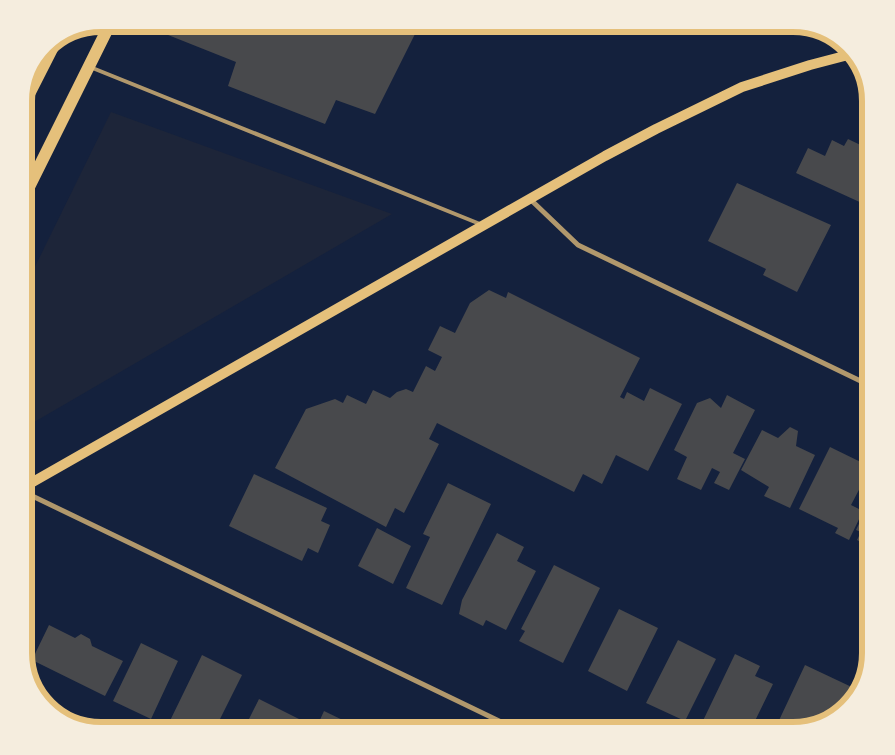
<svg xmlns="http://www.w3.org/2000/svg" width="895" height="755" font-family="Overpass,sans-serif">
<rect width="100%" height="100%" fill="#14213d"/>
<!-- green -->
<path fill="#1d2539" d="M 111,112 L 392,214 L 24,428 L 24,289 Z"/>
<!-- building -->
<path fill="#48494c" d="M 149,24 L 420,24 L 375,114 L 336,100 L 325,124 L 228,86 L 236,62 L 148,27 Z
M 848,139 L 871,150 L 871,196 L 868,195 L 864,204 L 796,173 L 808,148 L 825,156 L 832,140 L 844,146 Z
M 737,183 L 831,225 L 797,292 L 763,275 L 766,269 L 708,241 Z
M 489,290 L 506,298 L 508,292 L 640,358 L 620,397 L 624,399 L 627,392 L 644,401 L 650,388 L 682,404 L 648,471 L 616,455 L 602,484 L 583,474 L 574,492 L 437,423 L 429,439 L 439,444 L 404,513 L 395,508 L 386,527 L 275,468 L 306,409 L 335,399 L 343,403 L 347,395 L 366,404 L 373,390 L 390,398 L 397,392 L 406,389 L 413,392 L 426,366 L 435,371 L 442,357 L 428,350 L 440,326 L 455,333 L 470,303 Z
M 727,395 L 755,410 L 733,453 L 745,459 L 729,490 L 714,483 L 720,472 L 712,468 L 701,490 L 677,479 L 687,457 L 674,450 L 697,403 L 710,398 L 721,408 Z
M 790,427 L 798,431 L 796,446 L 815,455 L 790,508 L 764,496 L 769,487 L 741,470 L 762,430 L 778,438 Z
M 830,447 L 871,467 L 851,505 L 863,511 L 849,540 L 835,533 L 838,528 L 799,509 Z
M 254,474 L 327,508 L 321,521 L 330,525 L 318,553 L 308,548 L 302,561 L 229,526 Z
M 448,483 L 491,504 L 442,605 L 406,588 L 430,537 L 423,534 Z
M 871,499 L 871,541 L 869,546 L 857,540 L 861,532 L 856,530 Z
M 377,528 L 411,546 L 393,584 L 358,566 Z
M 497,533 L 524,547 L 517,561 L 536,571 L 506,630 L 486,620 L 483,626 L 459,614 L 462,600 Z
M 554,565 L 600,588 L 563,663 L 519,641 L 525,631 L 521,629 Z
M 619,609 L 658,628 L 627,691 L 588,671 Z
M 49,625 L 75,638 L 81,634 L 90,639 L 92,646 L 123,661 L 105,696 L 32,660 Z
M 678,640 L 716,659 L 685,721 L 646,703 Z
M 141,643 L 178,661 L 151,719 L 113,701 Z
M 735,654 L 760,666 L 755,676 L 773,684 L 750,731 L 704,731 L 699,729 Z
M 202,655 L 242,675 L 214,731 L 165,731 Z
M 805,665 L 858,690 L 849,707 L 824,725 L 794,731 L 774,731 Z
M 259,699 L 309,724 L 305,731 L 243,731 Z
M 324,711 L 351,724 L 347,731 L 311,731 L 316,720 L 319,722 Z"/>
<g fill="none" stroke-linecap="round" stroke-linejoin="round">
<!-- service -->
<path stroke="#b1986c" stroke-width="4" d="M 90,67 L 480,224"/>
<!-- minor -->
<path stroke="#b1986c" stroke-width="5" d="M 531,200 L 578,245 L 871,386
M 24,492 L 520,731"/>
<!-- secondary -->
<path stroke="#e5c07b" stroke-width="10" d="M 24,487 L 605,156 L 656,129 L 742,87 L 810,65 L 852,54"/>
<!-- primary -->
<path stroke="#e5c07b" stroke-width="12" d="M 24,104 L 56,41
M 24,197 L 110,24"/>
</g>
<!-- crop -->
<path d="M0 0H895V755H0ZM101 32H793A69 69 0 0 1 862 101V653A69 69 0 0 1 793 722H101A69 69 0 0 1 32 653V101A69 69 0 0 1 101 32Z" fill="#f5edde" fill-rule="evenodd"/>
<path fill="none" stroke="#e5c07b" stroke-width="6" d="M101 32H793A69 69 0 0 1 862 101V653A69 69 0 0 1 793 722H101A69 69 0 0 1 32 653V101A69 69 0 0 1 101 32Z"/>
</svg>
